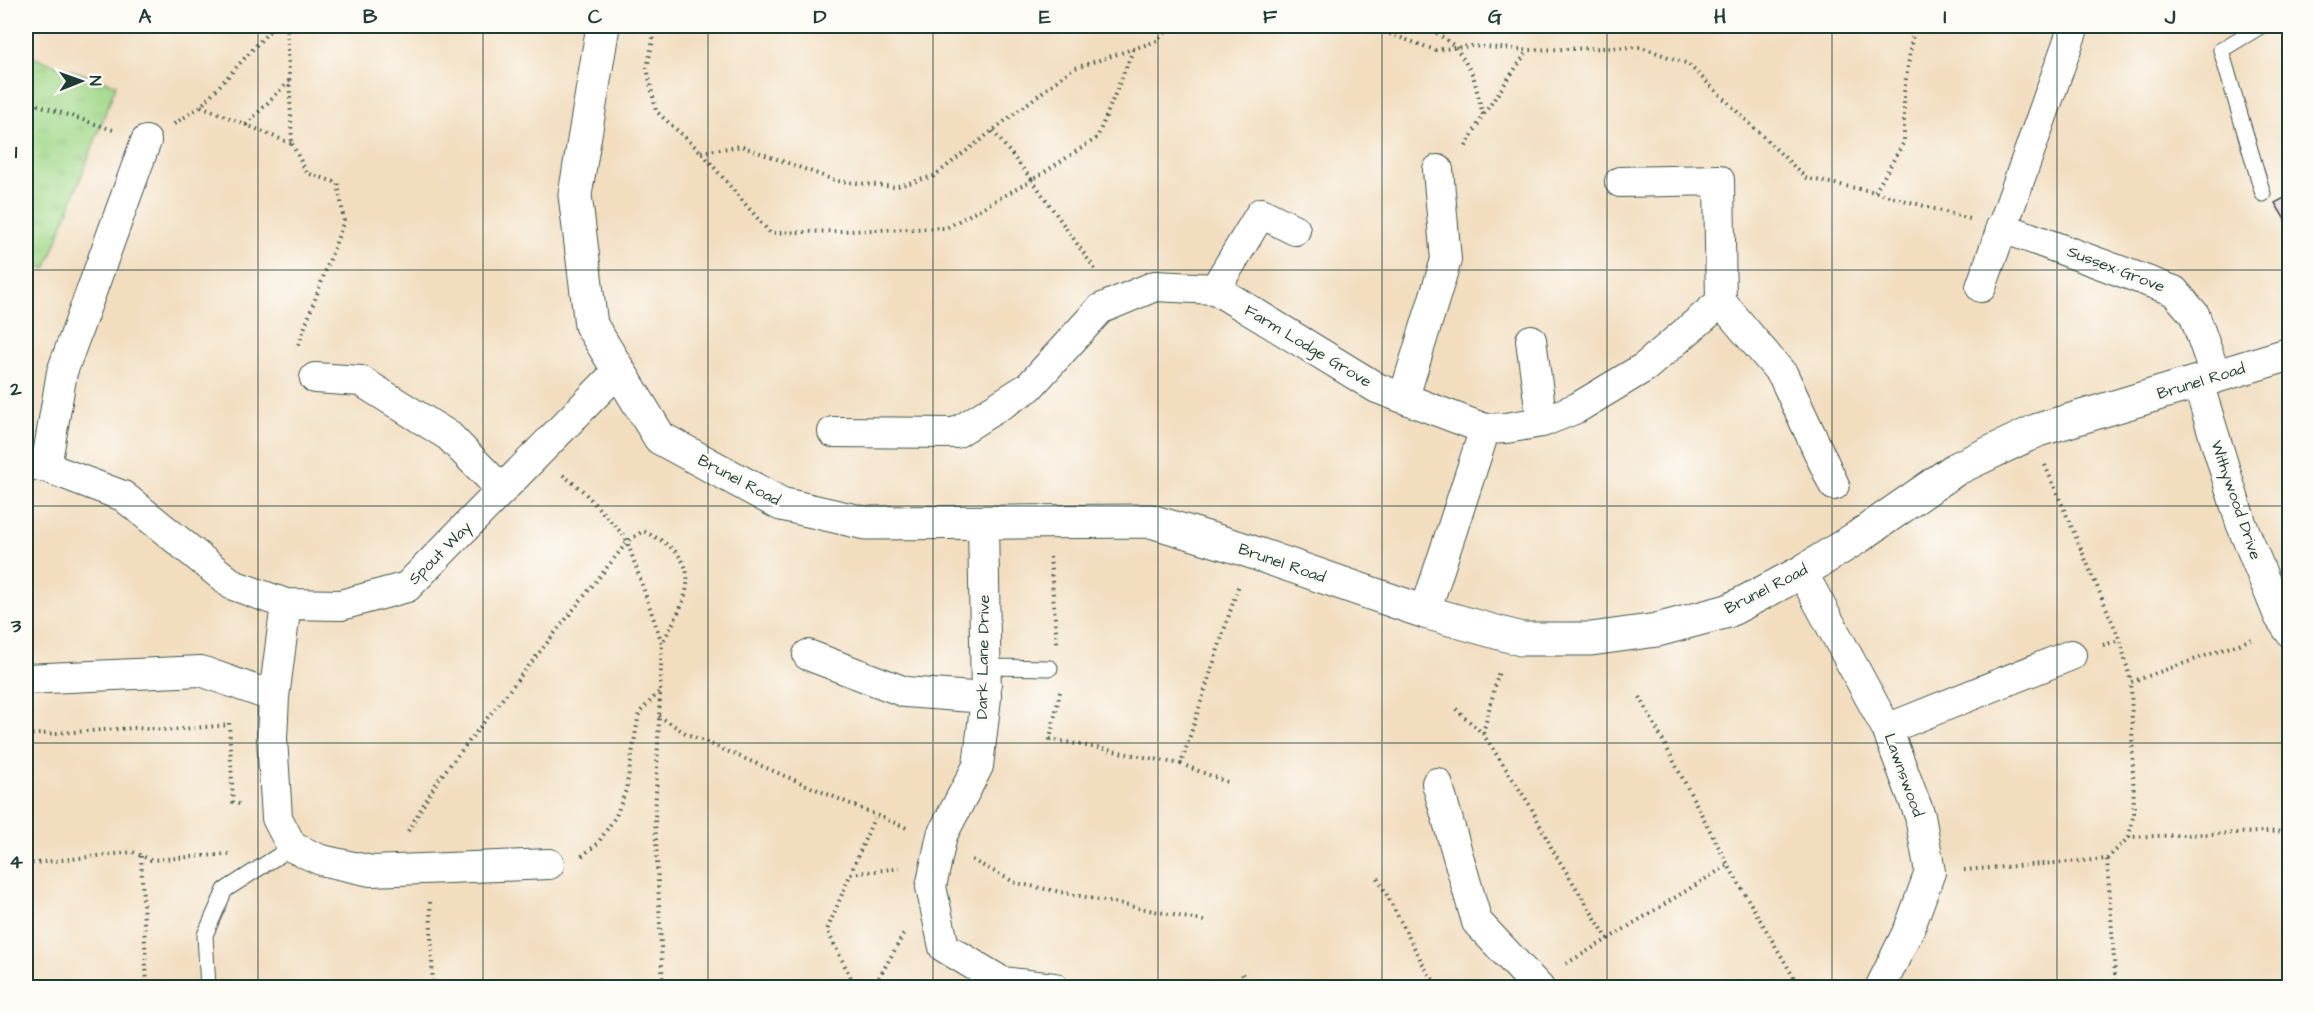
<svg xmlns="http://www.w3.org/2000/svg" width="2315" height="1013" font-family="'Architects Daughter',sans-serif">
<defs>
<pattern id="grass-tufts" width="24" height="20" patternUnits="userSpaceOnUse" patternTransform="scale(1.5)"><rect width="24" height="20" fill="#a2d88a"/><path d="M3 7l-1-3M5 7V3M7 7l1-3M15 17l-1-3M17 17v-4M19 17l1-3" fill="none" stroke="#8bba78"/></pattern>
</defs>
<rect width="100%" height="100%" fill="#fdfcf7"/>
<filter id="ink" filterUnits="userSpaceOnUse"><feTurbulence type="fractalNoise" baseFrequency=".0167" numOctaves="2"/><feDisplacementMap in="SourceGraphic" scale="12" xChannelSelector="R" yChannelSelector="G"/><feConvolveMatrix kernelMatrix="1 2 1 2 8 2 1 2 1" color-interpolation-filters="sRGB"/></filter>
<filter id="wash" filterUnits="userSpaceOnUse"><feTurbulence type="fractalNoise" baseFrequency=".008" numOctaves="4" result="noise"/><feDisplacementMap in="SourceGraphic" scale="24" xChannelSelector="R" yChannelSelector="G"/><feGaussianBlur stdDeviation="1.35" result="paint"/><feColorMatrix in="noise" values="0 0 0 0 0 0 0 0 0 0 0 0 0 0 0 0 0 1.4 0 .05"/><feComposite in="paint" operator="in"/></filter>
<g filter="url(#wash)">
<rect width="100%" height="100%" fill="#f2ddbf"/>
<!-- grass -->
<path fill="url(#grass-tufts)" stroke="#608a5f" stroke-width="1.5" d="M 26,55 L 116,85 L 46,269 L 26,261 Z"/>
<g id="blocks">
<!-- building -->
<path fill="#e2a3cf" d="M 2290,195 L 2290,228 L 2275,203 Z"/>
</g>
</g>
<g filter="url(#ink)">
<use href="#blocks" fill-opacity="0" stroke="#3f5549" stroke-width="1.5"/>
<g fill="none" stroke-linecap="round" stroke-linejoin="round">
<defs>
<path id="lane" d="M 2261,26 L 2221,50 L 2263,194
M 2289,26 L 2290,26
M 986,667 L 1050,668
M 208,988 L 205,935 L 225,890 L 292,847"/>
<path id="street" d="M 1620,182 L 1719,180 L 1721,302
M 2001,227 L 2174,291 L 2194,314 L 2216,377
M 1981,287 L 2074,26
M 1215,289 L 1261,213 L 1295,230
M 1531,340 L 1542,422
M 315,378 L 361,381 L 449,436 L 502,490
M 2198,383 L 2241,523 L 2279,616 L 2290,632
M 1404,397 L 1446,260 L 1438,170
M 833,432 L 956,433 L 1029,387 L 1100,309 L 1155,286 L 1215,289 L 1377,388 L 1485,429 L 1506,428 L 1542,422 L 1577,408 L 1645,367 L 1721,302 L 1783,375 L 1834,485
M 26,463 L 46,467 L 123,496 L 233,585 L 286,604 L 341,605 L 407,587 L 619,370
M 46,467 L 62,372 L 146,141
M 983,522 L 986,698 L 978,766 L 942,835 L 931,887 L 944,947 L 1002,982 L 1054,988
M 1802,572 L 1887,729 L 1920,816 L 1930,872 L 1910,927 L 1880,988
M 286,604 L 274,697 L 272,738 L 277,818 L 292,847 L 321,860 L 371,871 L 549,864
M 1425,612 L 1485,429
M 808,655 L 905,692 L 986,698
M 26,679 L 201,671 L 274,697
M 1887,729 L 2071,655
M 1437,783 L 1477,922 L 1539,988"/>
<path id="secondary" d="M 603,26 L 575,195 L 591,325 L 660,438 L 781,504 L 865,523 L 1151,521 L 1240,548 L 1425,612 L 1521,639 L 1591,639 L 1657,630 L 1728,611 L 1802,572 L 1858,537 L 1956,469 L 2038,430 L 2290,354"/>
</defs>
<!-- lane casing -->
<use href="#lane" stroke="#3f5549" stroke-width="17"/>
<!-- street casing -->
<use href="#street" stroke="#3f5549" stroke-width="32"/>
<!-- secondary casing -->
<use href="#secondary" stroke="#3f5549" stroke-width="35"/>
<!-- path -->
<path stroke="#3f5549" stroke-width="4" stroke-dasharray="1.5 4.5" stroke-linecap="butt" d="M 656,26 L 647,68 L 656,111 L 701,152 L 770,233 L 946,228 L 1032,180 L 1097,272
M 1367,26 L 1435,50 L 1471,46 L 1528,50 L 1641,47 L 1688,64 L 1806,178 L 1875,192 L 1970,219
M 1427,26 L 1456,47 L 1473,75 L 1483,115 L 1464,150
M 26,101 L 113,130
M 201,106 L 292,144 L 287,26
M 1484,114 L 1528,50
M 174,124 L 201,106 L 274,26
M 246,125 L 289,81
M 993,131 L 1032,180 L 1097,138 L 1134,48
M 292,144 L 307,173 L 338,183 L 344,221 L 297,348
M 701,152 L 741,146 L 837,181 L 895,187 L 934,176 L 1072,69 L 1157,41 L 1172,26
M 1875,192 L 1904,142 L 1904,92 L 1914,26
M 2045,465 L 2120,640 L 2131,682
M 563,475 L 583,491 L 626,538 L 662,643 L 655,819 L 663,988
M 1050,557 L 1057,643
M 2103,645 L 2120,640
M 1060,692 L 1050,739 L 1181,764
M 1640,697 L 1728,865
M 1456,709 L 1483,734 L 1531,807 L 1552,849 L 1608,939 L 1564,965
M 659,716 L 687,734 L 909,829
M 229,723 L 233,802 L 242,805
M 1483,733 L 1499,671
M 26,735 L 134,728 L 170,730 L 229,725
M 1227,782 L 1181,764 L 1239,584
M 408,831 L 438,780 L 628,541 L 643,531 C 708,560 690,594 662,643
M 2129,837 L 2134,813 L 2131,682 L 2253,639
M 141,856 L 147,988
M 582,856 L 598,843 L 616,816 L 626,790 L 639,713 L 659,692
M 2107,859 L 2129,837 L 2290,831
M 972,860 L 1016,883 L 1208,922
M 26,864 L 133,852 L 151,860 L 229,854
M 1964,870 L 2107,859 L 2116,988
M 851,874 L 900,868
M 1378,878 L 1427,972 L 1440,988
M 430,902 L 433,988
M 1608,939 L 1728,865 L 1800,988
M 1242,974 L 1252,988
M 856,988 L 827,930 L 874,818
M 873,988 L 905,932
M 1835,988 L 1846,984"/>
<!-- lane -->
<use href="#lane" stroke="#fff" stroke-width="15"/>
<!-- street -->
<use href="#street" stroke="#fff" stroke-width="30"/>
<!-- secondary -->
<use href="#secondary" stroke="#fff" stroke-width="33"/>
</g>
</g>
<!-- grid -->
<path fill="none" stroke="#1f3d34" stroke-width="1.5" stroke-opacity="0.55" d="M 258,26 L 258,988M 483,26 L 483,988M 708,26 L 708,988M 933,26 L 933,988M 1158,26 L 1158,988M 1382,26 L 1382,988M 1607,26 L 1607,988M 1832,26 L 1832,988M 2057,26 L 2057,988M 26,270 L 2290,270M 26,506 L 2290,506M 26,743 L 2290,743"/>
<g text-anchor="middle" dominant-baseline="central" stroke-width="6" stroke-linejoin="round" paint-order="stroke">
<!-- street labels -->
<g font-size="16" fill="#1f3d34" stroke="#fdfcf7">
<text transform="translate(2116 269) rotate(21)">Sussex Grove</text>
<text transform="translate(1308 346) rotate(31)">Farm Lodge Grove</text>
<text transform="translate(2201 381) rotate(-17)">Brunel Road</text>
<text transform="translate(739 480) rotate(28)">Brunel Road</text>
<text transform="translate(2236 500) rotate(71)">Withywood Drive</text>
<text transform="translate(440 553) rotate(-45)">Spout Way</text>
<text transform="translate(1282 563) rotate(19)">Brunel Road</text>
<text transform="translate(1766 589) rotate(-27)">Brunel Road</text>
<text transform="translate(983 657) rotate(-89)">Dark Lane Drive</text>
<text transform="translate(1904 775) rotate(70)">Lawnswood</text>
</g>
</g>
<!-- margin -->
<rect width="2315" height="1013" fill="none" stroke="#fdfcf7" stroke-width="66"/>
<!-- north arrow -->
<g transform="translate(81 81) rotate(89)" stroke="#fdfcf7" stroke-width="4.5" paint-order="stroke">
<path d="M0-4.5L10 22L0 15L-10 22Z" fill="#1f3d34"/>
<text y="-9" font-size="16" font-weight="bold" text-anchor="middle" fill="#1f3d34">N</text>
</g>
<rect x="33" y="33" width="2249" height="947" fill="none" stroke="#1f3d34" stroke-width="2"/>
<g font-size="20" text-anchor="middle" font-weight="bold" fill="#1f3d34">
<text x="145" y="23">A</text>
<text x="370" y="23">B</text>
<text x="595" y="23">C</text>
<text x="820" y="23">D</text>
<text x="1045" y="23">E</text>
<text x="1270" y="23">F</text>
<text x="1495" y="23">G</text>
<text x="1720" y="23">H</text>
<text x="1945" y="23">I</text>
<text x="2170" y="23">J</text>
<text x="16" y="158">1</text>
<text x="16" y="395">2</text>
<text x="16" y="632">3</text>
<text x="16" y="868">4</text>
</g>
</svg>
